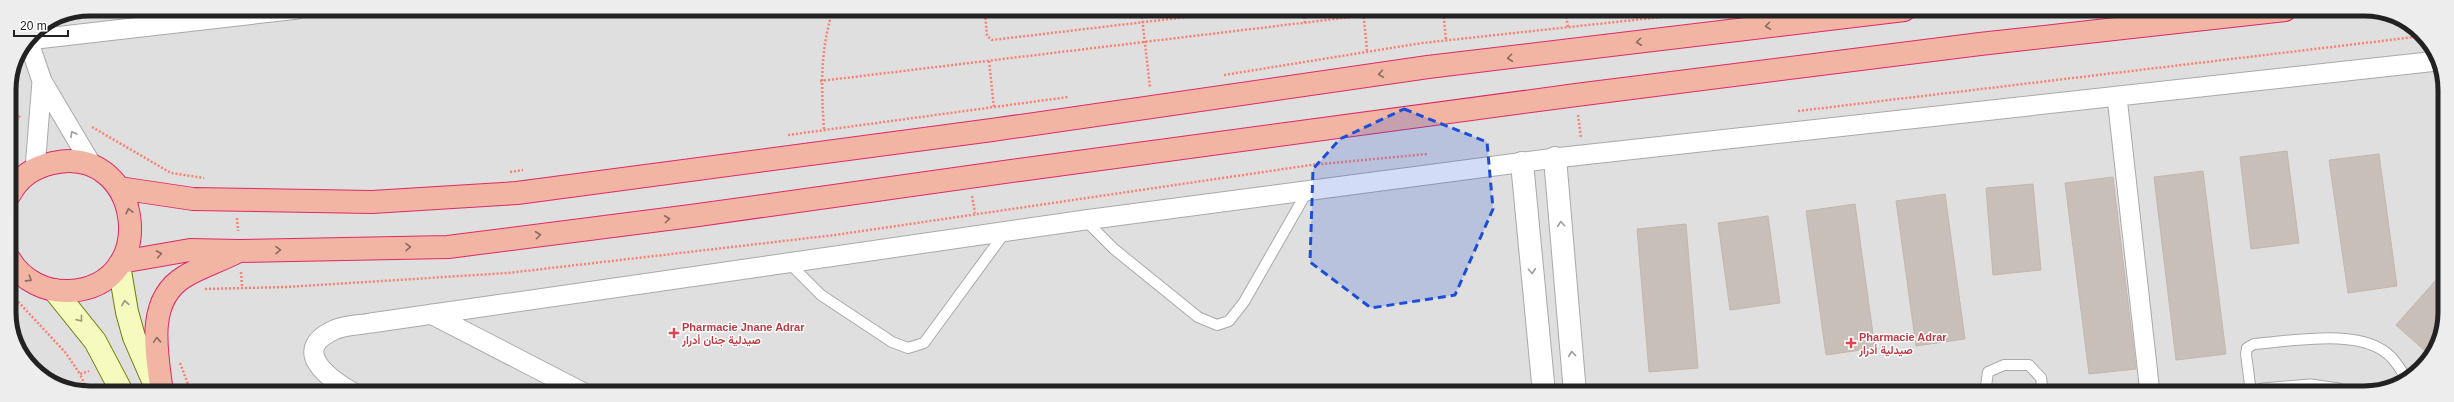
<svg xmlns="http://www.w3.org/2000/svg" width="2454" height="402" font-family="Helvetica,Vazirmatn,sans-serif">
<rect width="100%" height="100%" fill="#f2efe9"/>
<!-- residential -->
<path fill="#e0dfdf" d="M 90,9 L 2375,10 L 2421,33 L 2443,74 L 2444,323 L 2434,352 L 2417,373 L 2395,387 L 2364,393 L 79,392 L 33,369 L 11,328 L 9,90 L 15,59 L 33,33 L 59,15 Z"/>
<!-- building -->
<path fill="#c7bfb8" stroke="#c4b6ab" d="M 2287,151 L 2299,243 L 2251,249 L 2240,157 Z
M 2379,154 L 2397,286 L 2348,293 L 2329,160 Z
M 2203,171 L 2226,354 L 2176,360 L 2154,177 Z
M 2113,177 L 2136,369 L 2089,374 L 2065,183 Z
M 2033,184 L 2041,270 L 1993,275 L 1986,188 Z
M 1945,194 L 1965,339 L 1916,346 L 1896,201 Z
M 1855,204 L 1875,348 L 1826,355 L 1806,211 Z
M 1768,216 L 1780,303 L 1730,310 L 1718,223 Z
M 1686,224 L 1698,368 L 1649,372 L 1637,229 Z
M 2444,271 L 2444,323 L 2441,333 L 2425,351 L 2396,325 Z"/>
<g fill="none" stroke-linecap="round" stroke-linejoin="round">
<defs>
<path id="service" d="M 1085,220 L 1114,249 L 1198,317 L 1217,325 L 1229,321 L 1244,302 L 1308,190
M 788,262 L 821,295 L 892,342 L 908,348 L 924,343 L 1006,231
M 1985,393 L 1988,372 L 2004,365 L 2029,365 L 2041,378 L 2043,393
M 2251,393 L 2246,354 L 2247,348 L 2254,344 C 2292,341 2363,327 2391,357 C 2397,363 2402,372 2407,379"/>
<path id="minor" d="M 28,40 L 298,9
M 28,40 L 42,81 L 93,167
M 2117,97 L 2150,393
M 35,169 L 42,81
M 431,314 L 582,392
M 352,392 C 328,378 290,350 334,330 C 344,325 360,325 371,323 L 1085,220 L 1555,158 L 2437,61
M 2263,393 L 2310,389 L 2338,393"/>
<path id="tertiary" d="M 1555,158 L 1575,393
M 1522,163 L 1544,393"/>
<path id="secondary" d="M 119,265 L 127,312 L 134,337 L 158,392
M 54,290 L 95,341 L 122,392"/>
<path id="trunk" d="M 119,188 L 193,199 L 372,202 L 517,193 L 992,130 L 1428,67 L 1904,10
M 10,194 C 19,177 34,167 53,163 C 141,143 163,286 69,291 C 45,292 22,280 10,260
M 121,262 L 190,250 L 239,251 L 448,247 L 691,216 L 1019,170 L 1576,95 L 1980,44 L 2285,10
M 162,392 C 157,354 145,301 184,277 C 200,267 220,261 237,252"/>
</defs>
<!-- service casing -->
<use href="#service" stroke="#a9a9a9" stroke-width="12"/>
<!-- minor casing -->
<use href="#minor" stroke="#a9a9a9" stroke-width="21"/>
<!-- tertiary casing -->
<use href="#tertiary" stroke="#a9a9a9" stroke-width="24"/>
<!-- secondary casing -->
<use href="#secondary" stroke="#707d05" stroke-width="24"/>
<!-- trunk casing -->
<use href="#trunk" stroke="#dc2a67" stroke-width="24"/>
<!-- path -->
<path stroke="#fa8072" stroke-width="2.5" stroke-dasharray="2 2" stroke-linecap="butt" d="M 991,9 L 985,13 L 987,36 L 992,40 L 1255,9
M 1141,9 L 1150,87
M 1303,9 L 1305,23
M 1363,9 L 1367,51
M 1443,9 L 1446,41
M 1565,9 L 1568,27
M 989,61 L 994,108
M 1224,75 L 1422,43 L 1671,16
M 820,81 L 1418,9
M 1798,111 L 2423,36
M 1578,115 L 1581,138
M 92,127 L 171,173 L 204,178
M 824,129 C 821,86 820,52 833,9
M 9,133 L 14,130 L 18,117 L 22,116
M 788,135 L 1068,97
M 510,172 L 523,170
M 972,196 L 975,213
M 237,218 L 238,231
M 241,272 L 242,287
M 205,289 L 286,287 L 508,273 L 835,235 L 1311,165 L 1427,154
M 10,293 L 65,352 L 80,374
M 180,363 L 191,392
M 88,392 L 80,374 L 89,371"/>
<!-- service -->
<use href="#service" stroke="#fff" stroke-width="10"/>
<!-- minor -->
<use href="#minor" stroke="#fff" stroke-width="19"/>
<!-- tertiary -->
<use href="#tertiary" stroke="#fff" stroke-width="22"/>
<!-- secondary -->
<use href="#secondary" stroke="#f7fabf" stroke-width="22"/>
<!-- trunk -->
<use href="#trunk" stroke="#f2b4a3" stroke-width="22"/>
</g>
<!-- one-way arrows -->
<defs><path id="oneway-chevron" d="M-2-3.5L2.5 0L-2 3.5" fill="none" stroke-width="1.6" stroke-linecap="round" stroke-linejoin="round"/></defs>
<g stroke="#8a6b62">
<use href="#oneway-chevron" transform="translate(1768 26) rotate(173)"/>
<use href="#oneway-chevron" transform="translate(1639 42) rotate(173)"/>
<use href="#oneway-chevron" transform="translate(1510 58) rotate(173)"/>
<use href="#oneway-chevron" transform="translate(1381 74) rotate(172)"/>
<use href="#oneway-chevron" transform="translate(129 211) rotate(-104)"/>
<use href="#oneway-chevron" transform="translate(667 219) rotate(-7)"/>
<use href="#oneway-chevron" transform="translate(538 235) rotate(-7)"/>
<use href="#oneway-chevron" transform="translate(408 247) rotate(-1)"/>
<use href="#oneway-chevron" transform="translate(278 250) rotate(-1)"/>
<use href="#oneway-chevron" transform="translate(159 254) rotate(-11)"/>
<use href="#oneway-chevron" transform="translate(29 279) rotate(33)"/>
<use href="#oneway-chevron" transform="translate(157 340) rotate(-92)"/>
</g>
<g stroke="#9c9c9c">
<use href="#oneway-chevron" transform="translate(73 134) rotate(-120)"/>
<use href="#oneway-chevron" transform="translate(1561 224) rotate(-95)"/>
<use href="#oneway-chevron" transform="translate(1532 271) rotate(85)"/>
<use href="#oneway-chevron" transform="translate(1572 354) rotate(-95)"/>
</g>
<g stroke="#979978">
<use href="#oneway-chevron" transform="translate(125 303) rotate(-100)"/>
<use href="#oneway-chevron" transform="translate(80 319) rotate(51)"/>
</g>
<!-- marked area -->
<path fill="#1d4ed8" fill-opacity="0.2" stroke="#1d4ed8" stroke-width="3" stroke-dasharray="8 5" stroke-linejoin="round" d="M 1404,109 L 1487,142 L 1493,209 L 1455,295 L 1371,308 L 1310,262 L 1313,169 L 1340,139 Z"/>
<!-- markers -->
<g fill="#e0444e" stroke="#fff" stroke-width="1.5">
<path d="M672 327h4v4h4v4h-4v4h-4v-4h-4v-4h4z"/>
<path d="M1849 337h4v4h4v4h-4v4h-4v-4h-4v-4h4z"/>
</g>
<g text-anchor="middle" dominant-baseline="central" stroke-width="3" stroke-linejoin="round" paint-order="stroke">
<!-- health labels -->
<g font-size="11" font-weight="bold" fill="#be3a42" stroke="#fff" text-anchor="start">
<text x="682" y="327">Pharmacie Jnane Adrar<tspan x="682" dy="13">صيدلية جنان أدرار</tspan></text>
<text x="1859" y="337">Pharmacie Adrar<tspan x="1859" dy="13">صيدلية أدرار</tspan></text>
</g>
</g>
<!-- crop -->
<path d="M0 0H2454V402H0ZM90 16H2364A74 74 0 0 1 2438 90V312A74 74 0 0 1 2364 386H90A74 74 0 0 1 16 312V90A74 74 0 0 1 90 16Z" fill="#ededed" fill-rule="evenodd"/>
<path fill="none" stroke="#222" stroke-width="5" d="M90 16H2364A74 74 0 0 1 2438 90V312A74 74 0 0 1 2364 386H90A74 74 0 0 1 16 312V90A74 74 0 0 1 90 16Z"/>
<!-- scale -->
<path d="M14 30v6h54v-6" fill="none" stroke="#222222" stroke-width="2"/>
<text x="20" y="30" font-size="12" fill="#222222" stroke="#ffffff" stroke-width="3" paint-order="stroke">20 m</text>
</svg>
